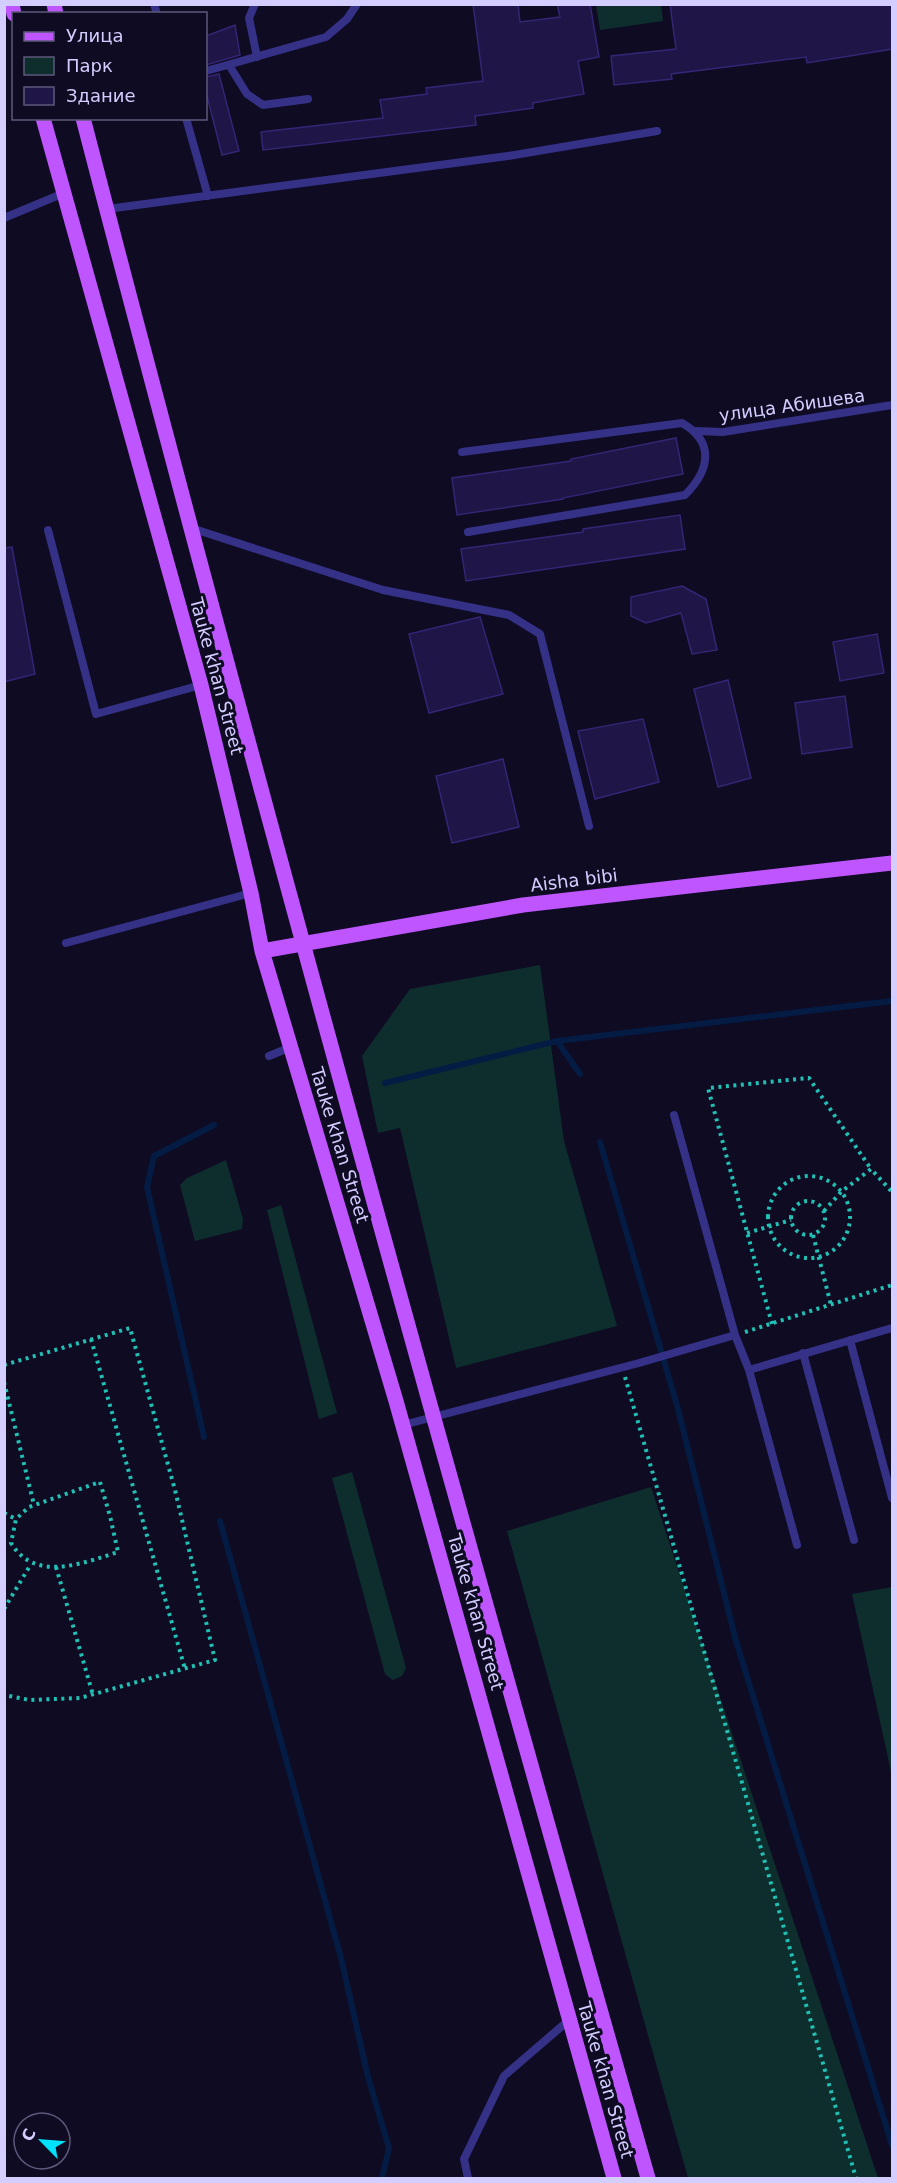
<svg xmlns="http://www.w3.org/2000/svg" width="897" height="2183" font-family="'DejaVu Sans',sans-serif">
<rect width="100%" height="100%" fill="#0f0b23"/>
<!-- green -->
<path fill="#0e2e2d" d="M 596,5 L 661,5 L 663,21 L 600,30 Z
M 540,965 L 564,1141 L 617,1326 L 456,1368 L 400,1128 L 378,1133 L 362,1056 L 410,989 Z
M 226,1160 L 243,1219 L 242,1229 L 195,1241 L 180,1185 L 187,1178 Z
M 281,1205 L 337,1413 L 319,1419 L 267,1210 Z
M 352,1472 L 406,1668 L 402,1676 L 393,1680 L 385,1674 L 332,1478 Z
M 651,1487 L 878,2178 L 688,2178 L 507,1531 Z
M 892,1587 L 892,1776 L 852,1594 Z"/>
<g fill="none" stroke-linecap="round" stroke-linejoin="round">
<!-- stream -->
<path stroke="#041c44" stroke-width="6" d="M 557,1041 L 892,1001
M 385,1083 L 557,1041 L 580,1074
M 600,1142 L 678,1409 L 736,1641 L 892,2145
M 204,1437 L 147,1187 L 154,1156 L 214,1125
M 220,1521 L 341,1958 L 368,2077 L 389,2148 L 382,2178"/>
</g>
<!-- building -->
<path fill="#1f1546" stroke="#342575" stroke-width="1.5" d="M 473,4 L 518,4 L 520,22 L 560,17 L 557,4 L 590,4 L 599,57 L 578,61 L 584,94 L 533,103 L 533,108 L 475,116 L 476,125 L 263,150 L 261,132 L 383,118 L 380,100 L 427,94 L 426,88 L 483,81 Z
M 670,4 L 892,4 L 892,49 L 807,63 L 806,57 L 671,74 L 672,79 L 614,85 L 611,56 L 676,49 Z
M 235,25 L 240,55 L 206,65 L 206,36 Z
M 219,74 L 239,151 L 222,155 L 206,92 L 206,77 Z
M 676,438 L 683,474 L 563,498 L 563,499 L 457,515 L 452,478 L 571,461 L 571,459 Z
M 680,515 L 685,549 L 466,581 L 461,549 L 583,532 L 583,529 Z
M 12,547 L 35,674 L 4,682 L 4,548 Z
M 682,586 L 706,599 L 717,650 L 692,654 L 681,613 L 646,623 L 631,616 L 631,597 Z
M 480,617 L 503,694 L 429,713 L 409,634 Z
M 877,634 L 884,673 L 840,681 L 833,642 Z
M 728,680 L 751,778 L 718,787 L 694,689 Z
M 845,696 L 852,747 L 802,754 L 795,703 Z
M 643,719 L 659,782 L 595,799 L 578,731 Z
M 503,759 L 519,827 L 452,843 L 436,776 Z"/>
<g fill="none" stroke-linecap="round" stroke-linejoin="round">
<!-- path -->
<path stroke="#21c0b5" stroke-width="4" stroke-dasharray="3 4.5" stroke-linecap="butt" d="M768 1217a41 41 0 1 1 82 0a41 41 0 1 1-82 0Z
M791 1218a17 17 0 1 1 34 0a17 17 0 1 1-34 0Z
M 824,1211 L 841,1192 L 871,1169 L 892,1192
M 747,1233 L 791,1220
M 813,1235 L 831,1305
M 772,1324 L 708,1088 L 809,1078 L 871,1169
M 745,1332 L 892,1285
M 91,1339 L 185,1669
M 4,1365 L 130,1328 L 175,1490 L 215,1660 L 80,1698 L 30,1700 L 4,1695
M 625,1377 L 856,2178
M 4,1382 L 34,1505
M 100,1482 L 110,1516 L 118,1552 C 83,1563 35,1583 11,1543 L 16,1519 L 29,1507 Z
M 4,1513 L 16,1519
M 56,1567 L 93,1695
M 4,1609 L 31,1564"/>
<!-- lane -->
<path stroke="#343187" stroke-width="8" d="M 154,4 L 157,14
M 255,4 L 249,18 L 257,57
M 229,65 L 247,94 L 263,105 L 308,99
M 206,71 L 326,37 L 347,19 L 357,4
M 186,118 L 208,196
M 107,209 L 508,156 L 657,131
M 4,218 L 64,193
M 697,431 L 723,432 L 892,405
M 462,452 L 682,423 C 715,442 710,470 685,495 L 468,532
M 191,528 L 383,590 L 509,615 L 540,634 L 589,826
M 48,530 L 96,714 L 201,685
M 66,943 L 251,893
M 269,1056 L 291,1047
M 674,1115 L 735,1335 L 749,1370 L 797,1545
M 850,1340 L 892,1498
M 803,1353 L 854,1540
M 749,1370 L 892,1328
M 403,1425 L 639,1363 L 735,1335
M 468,2178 L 464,2159 L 504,2076 L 569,2020"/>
<!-- primary -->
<path stroke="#be55ff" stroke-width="15" d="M 12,4 L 14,14
M 54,4 L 56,14
M 43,118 L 201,685 L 251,893 L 262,951 L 396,1401 L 614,2178
M 83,118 C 262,808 453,1494 648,2178
M 262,951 L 523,905 L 892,863"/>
</g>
<g text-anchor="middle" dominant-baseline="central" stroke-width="6" stroke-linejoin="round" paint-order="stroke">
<!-- street labels -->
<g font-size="18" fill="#d3ceff" stroke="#0f0b23">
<text transform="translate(792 405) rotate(-8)">улица Абишева</text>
<text transform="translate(217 676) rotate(75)">Tauke khan Street</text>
<text transform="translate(574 880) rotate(-7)">Aisha bibi</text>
<text transform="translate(340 1145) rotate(73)">Tauke khan Street</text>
<text transform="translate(476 1612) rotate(74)">Tauke khan Street</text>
<text transform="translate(606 2080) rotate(74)">Tauke khan Street</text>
</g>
</g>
<!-- border -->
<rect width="897" height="2183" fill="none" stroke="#d3ceff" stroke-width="12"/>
<!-- legend -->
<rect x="12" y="12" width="195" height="108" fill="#0f0b23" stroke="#5d597b" stroke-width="1.5"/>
<rect x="24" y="32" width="30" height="9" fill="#be55ff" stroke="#5d597b" stroke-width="1.5"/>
<text x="66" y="42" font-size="18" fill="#d3ceff">Улица</text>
<rect x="24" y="57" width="30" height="18" fill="#0e2e2d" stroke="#5d597b" stroke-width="1.5"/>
<text x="66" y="72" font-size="18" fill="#d3ceff">Парк</text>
<rect x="24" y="87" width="30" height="18" fill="#1f1546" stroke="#5d597b" stroke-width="1.5"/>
<text x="66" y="102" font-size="18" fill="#d3ceff">Здание</text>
<!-- north arrow -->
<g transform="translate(42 2141) rotate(295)"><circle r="28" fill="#0f0b23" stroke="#5d597b" stroke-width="1.5"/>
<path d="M0-4.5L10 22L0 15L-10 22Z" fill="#00e2f9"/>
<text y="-9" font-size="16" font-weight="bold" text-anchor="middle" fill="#d3ceff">С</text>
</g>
</svg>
